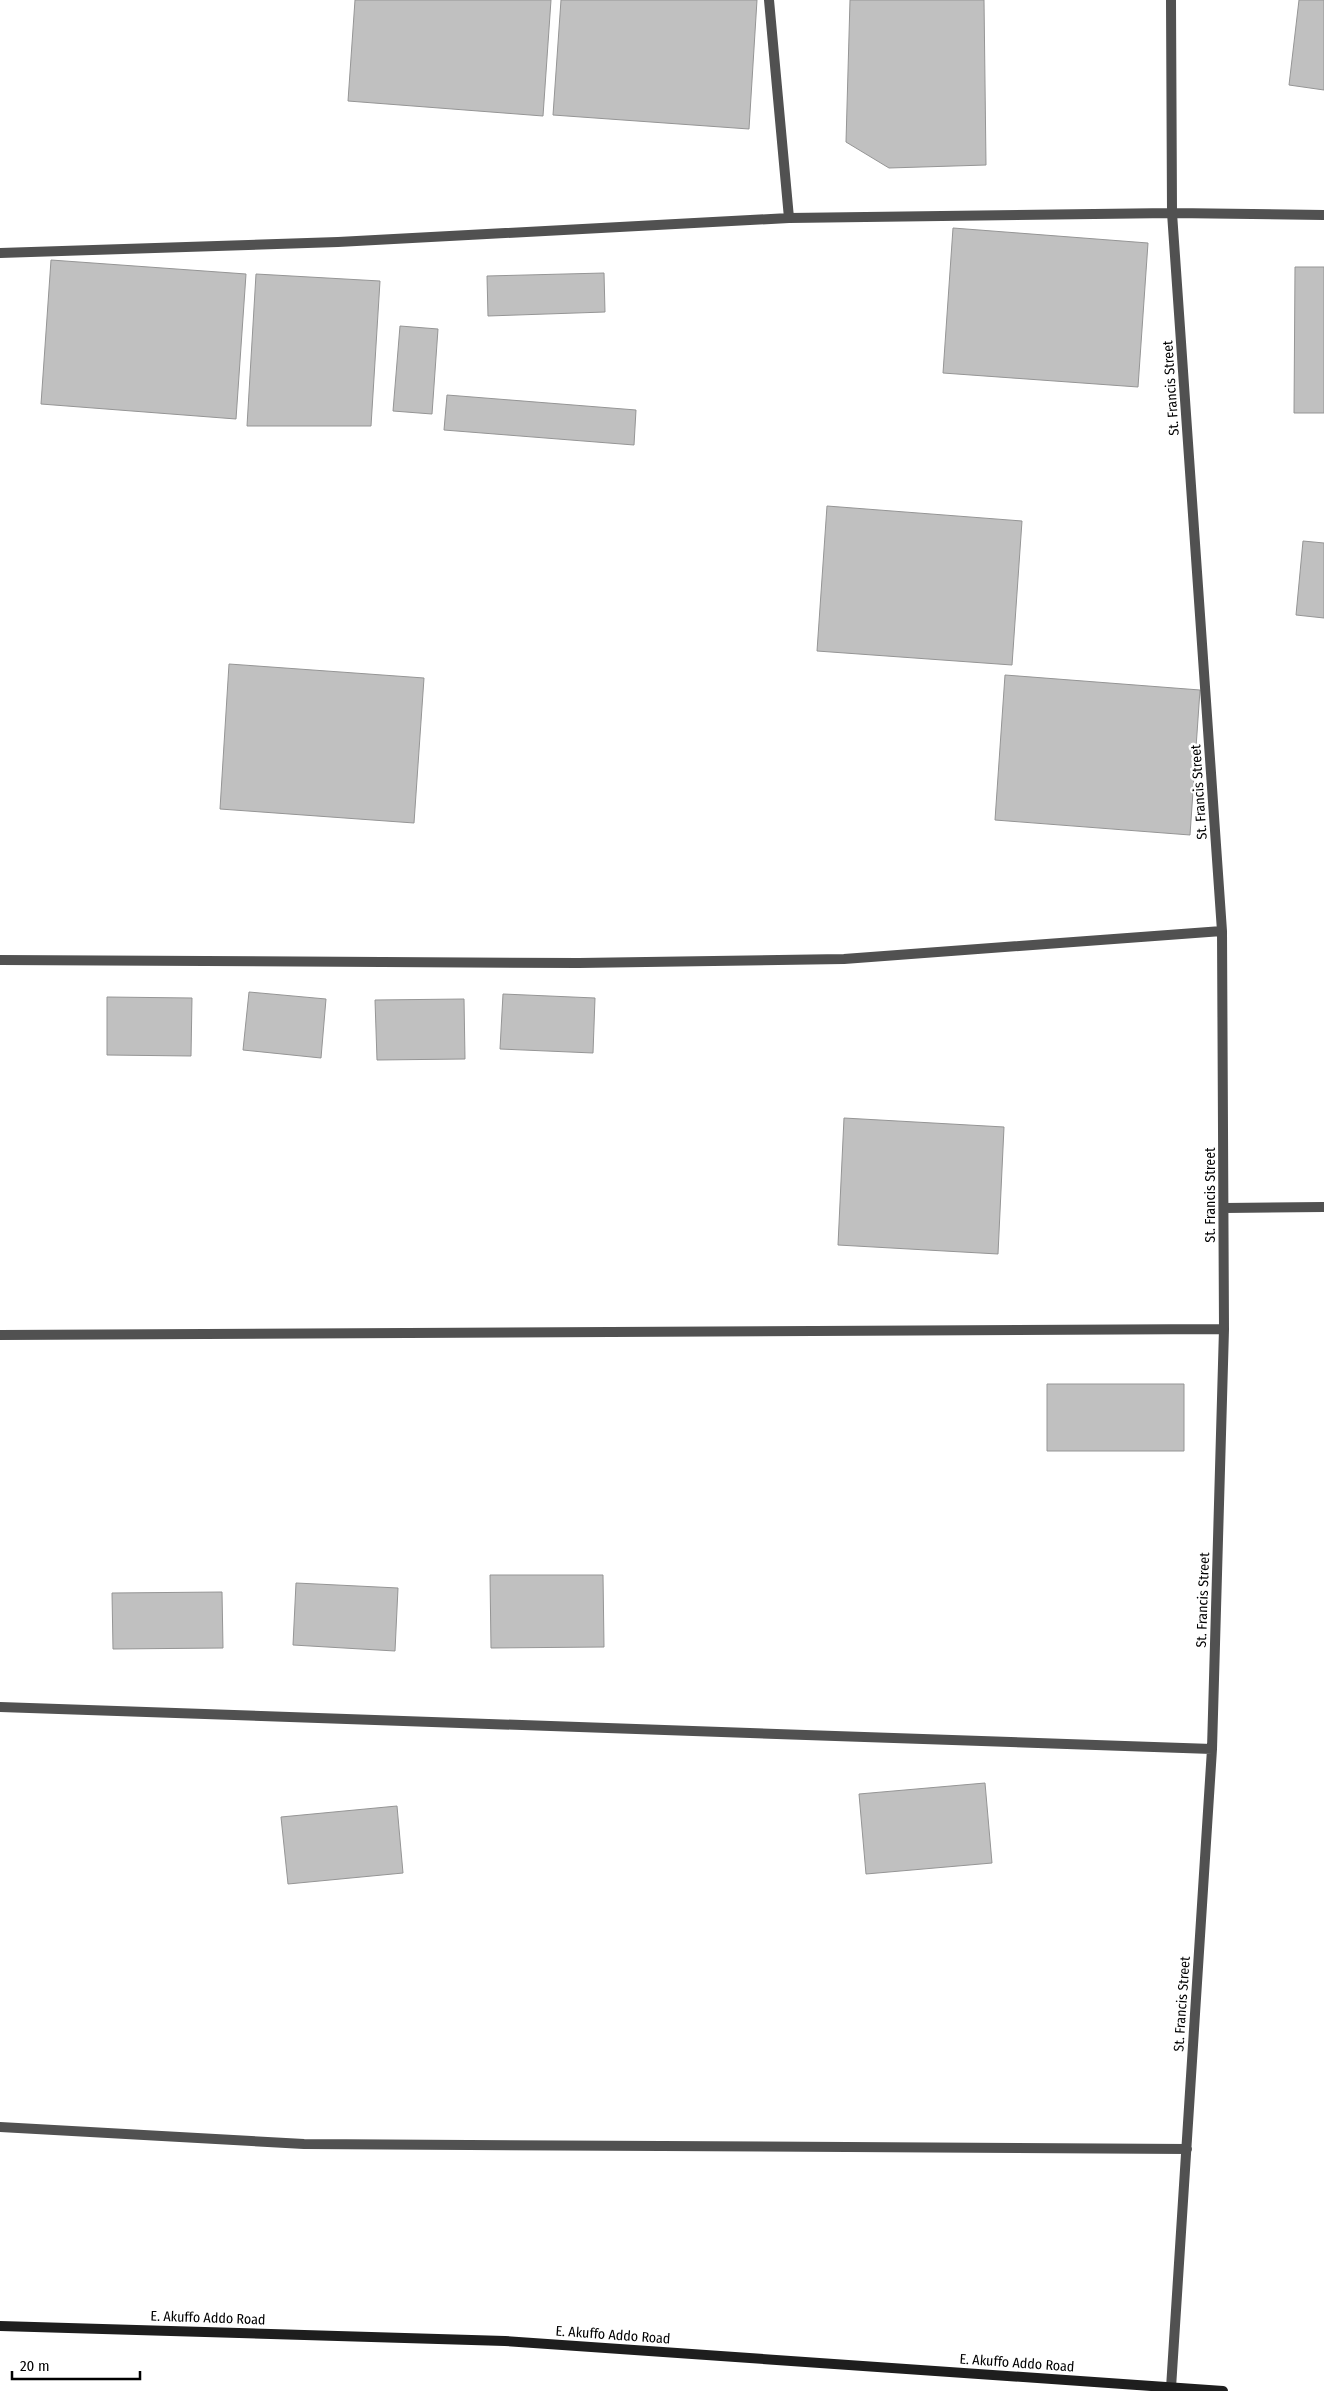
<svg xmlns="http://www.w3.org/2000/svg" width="1324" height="2391" font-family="'Fira Sans Condensed',sans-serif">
<rect width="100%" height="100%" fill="#fff"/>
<!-- building -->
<path fill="#c0c0c0" stroke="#959595" d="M 355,0 L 551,0 L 543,116 L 348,101 Z
M 561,0 L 757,0 L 749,129 L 553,115 Z
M 850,0 L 984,0 L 986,165 L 889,168 L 846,142 Z
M 1299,0 L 1324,0 L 1324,90 L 1289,85 Z
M 953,228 L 1148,243 L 1138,387 L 943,373 Z
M 51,260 L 246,274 L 236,419 L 41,404 Z
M 1295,267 L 1324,267 L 1324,413 L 1294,413 Z
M 604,273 L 605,312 L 488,316 L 487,276 Z
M 256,274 L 380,281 L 371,426 L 247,426 Z
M 400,326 L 438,329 L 432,414 L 393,411 Z
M 447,395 L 636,410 L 634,445 L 444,430 Z
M 827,506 L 1022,521 L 1012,665 L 817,651 Z
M 1303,541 L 1324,543 L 1324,618 L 1296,615 Z
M 229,664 L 424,678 L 414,823 L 220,809 Z
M 1005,675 L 1200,690 L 1190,835 L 995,820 Z
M 249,992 L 326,999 L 321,1058 L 243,1050 Z
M 503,994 L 595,998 L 593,1053 L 500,1049 Z
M 107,997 L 192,998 L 191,1056 L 107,1055 Z
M 464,999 L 465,1059 L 377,1060 L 375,1000 Z
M 844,1118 L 1004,1127 L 998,1254 L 838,1245 Z
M 1047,1384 L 1184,1384 L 1184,1451 L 1047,1451 Z
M 490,1575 L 603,1575 L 604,1647 L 491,1648 Z
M 296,1583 L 398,1588 L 395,1651 L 293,1645 Z
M 222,1592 L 223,1648 L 113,1649 L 112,1593 Z
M 985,1783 L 992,1863 L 866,1874 L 859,1794 Z
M 397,1806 L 403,1873 L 288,1884 L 281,1817 Z"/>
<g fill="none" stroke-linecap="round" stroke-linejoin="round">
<!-- street -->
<path stroke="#515151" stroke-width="10" d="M 769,0 L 789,218
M 1171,0 L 1172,213 L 1222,931 L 1224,1329 L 1212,1749 L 1171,2388
M 0,253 L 338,242 L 789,218 L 1172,213 L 1324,215
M 0,960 L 579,963 L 844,959 L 1222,931
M 1224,1208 L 1324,1207
M 0,1335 L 1224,1329
M 0,1707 L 1212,1749
M 0,2127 L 304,2144 L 1187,2149"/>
<!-- secondary -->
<path stroke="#1e1e1e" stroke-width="10" d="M 0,2326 L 505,2341 L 1223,2391"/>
</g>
<g text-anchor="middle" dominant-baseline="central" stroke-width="5" stroke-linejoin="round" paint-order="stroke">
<!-- street labels -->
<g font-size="14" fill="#000" stroke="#fff">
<text transform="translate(1171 388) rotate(-94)">St. Francis Street</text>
<text transform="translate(1199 792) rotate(-94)">St. Francis Street</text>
<text transform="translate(1210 1195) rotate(-90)">St. Francis Street</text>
<text transform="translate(1203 1600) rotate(-88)">St. Francis Street</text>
<text transform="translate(1182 2004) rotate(-86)">St. Francis Street</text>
<text transform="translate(208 2318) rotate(2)">E. Akuffo Addo Road</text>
<text transform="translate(613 2335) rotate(4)">E. Akuffo Addo Road</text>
<text transform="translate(1017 2363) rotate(4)">E. Akuffo Addo Road</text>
</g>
</g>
<!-- scale -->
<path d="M12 2371v8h128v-8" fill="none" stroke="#000000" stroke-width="2.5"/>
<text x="20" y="2371" font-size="15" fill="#000000" stroke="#ffffff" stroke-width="4" paint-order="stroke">20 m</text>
</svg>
